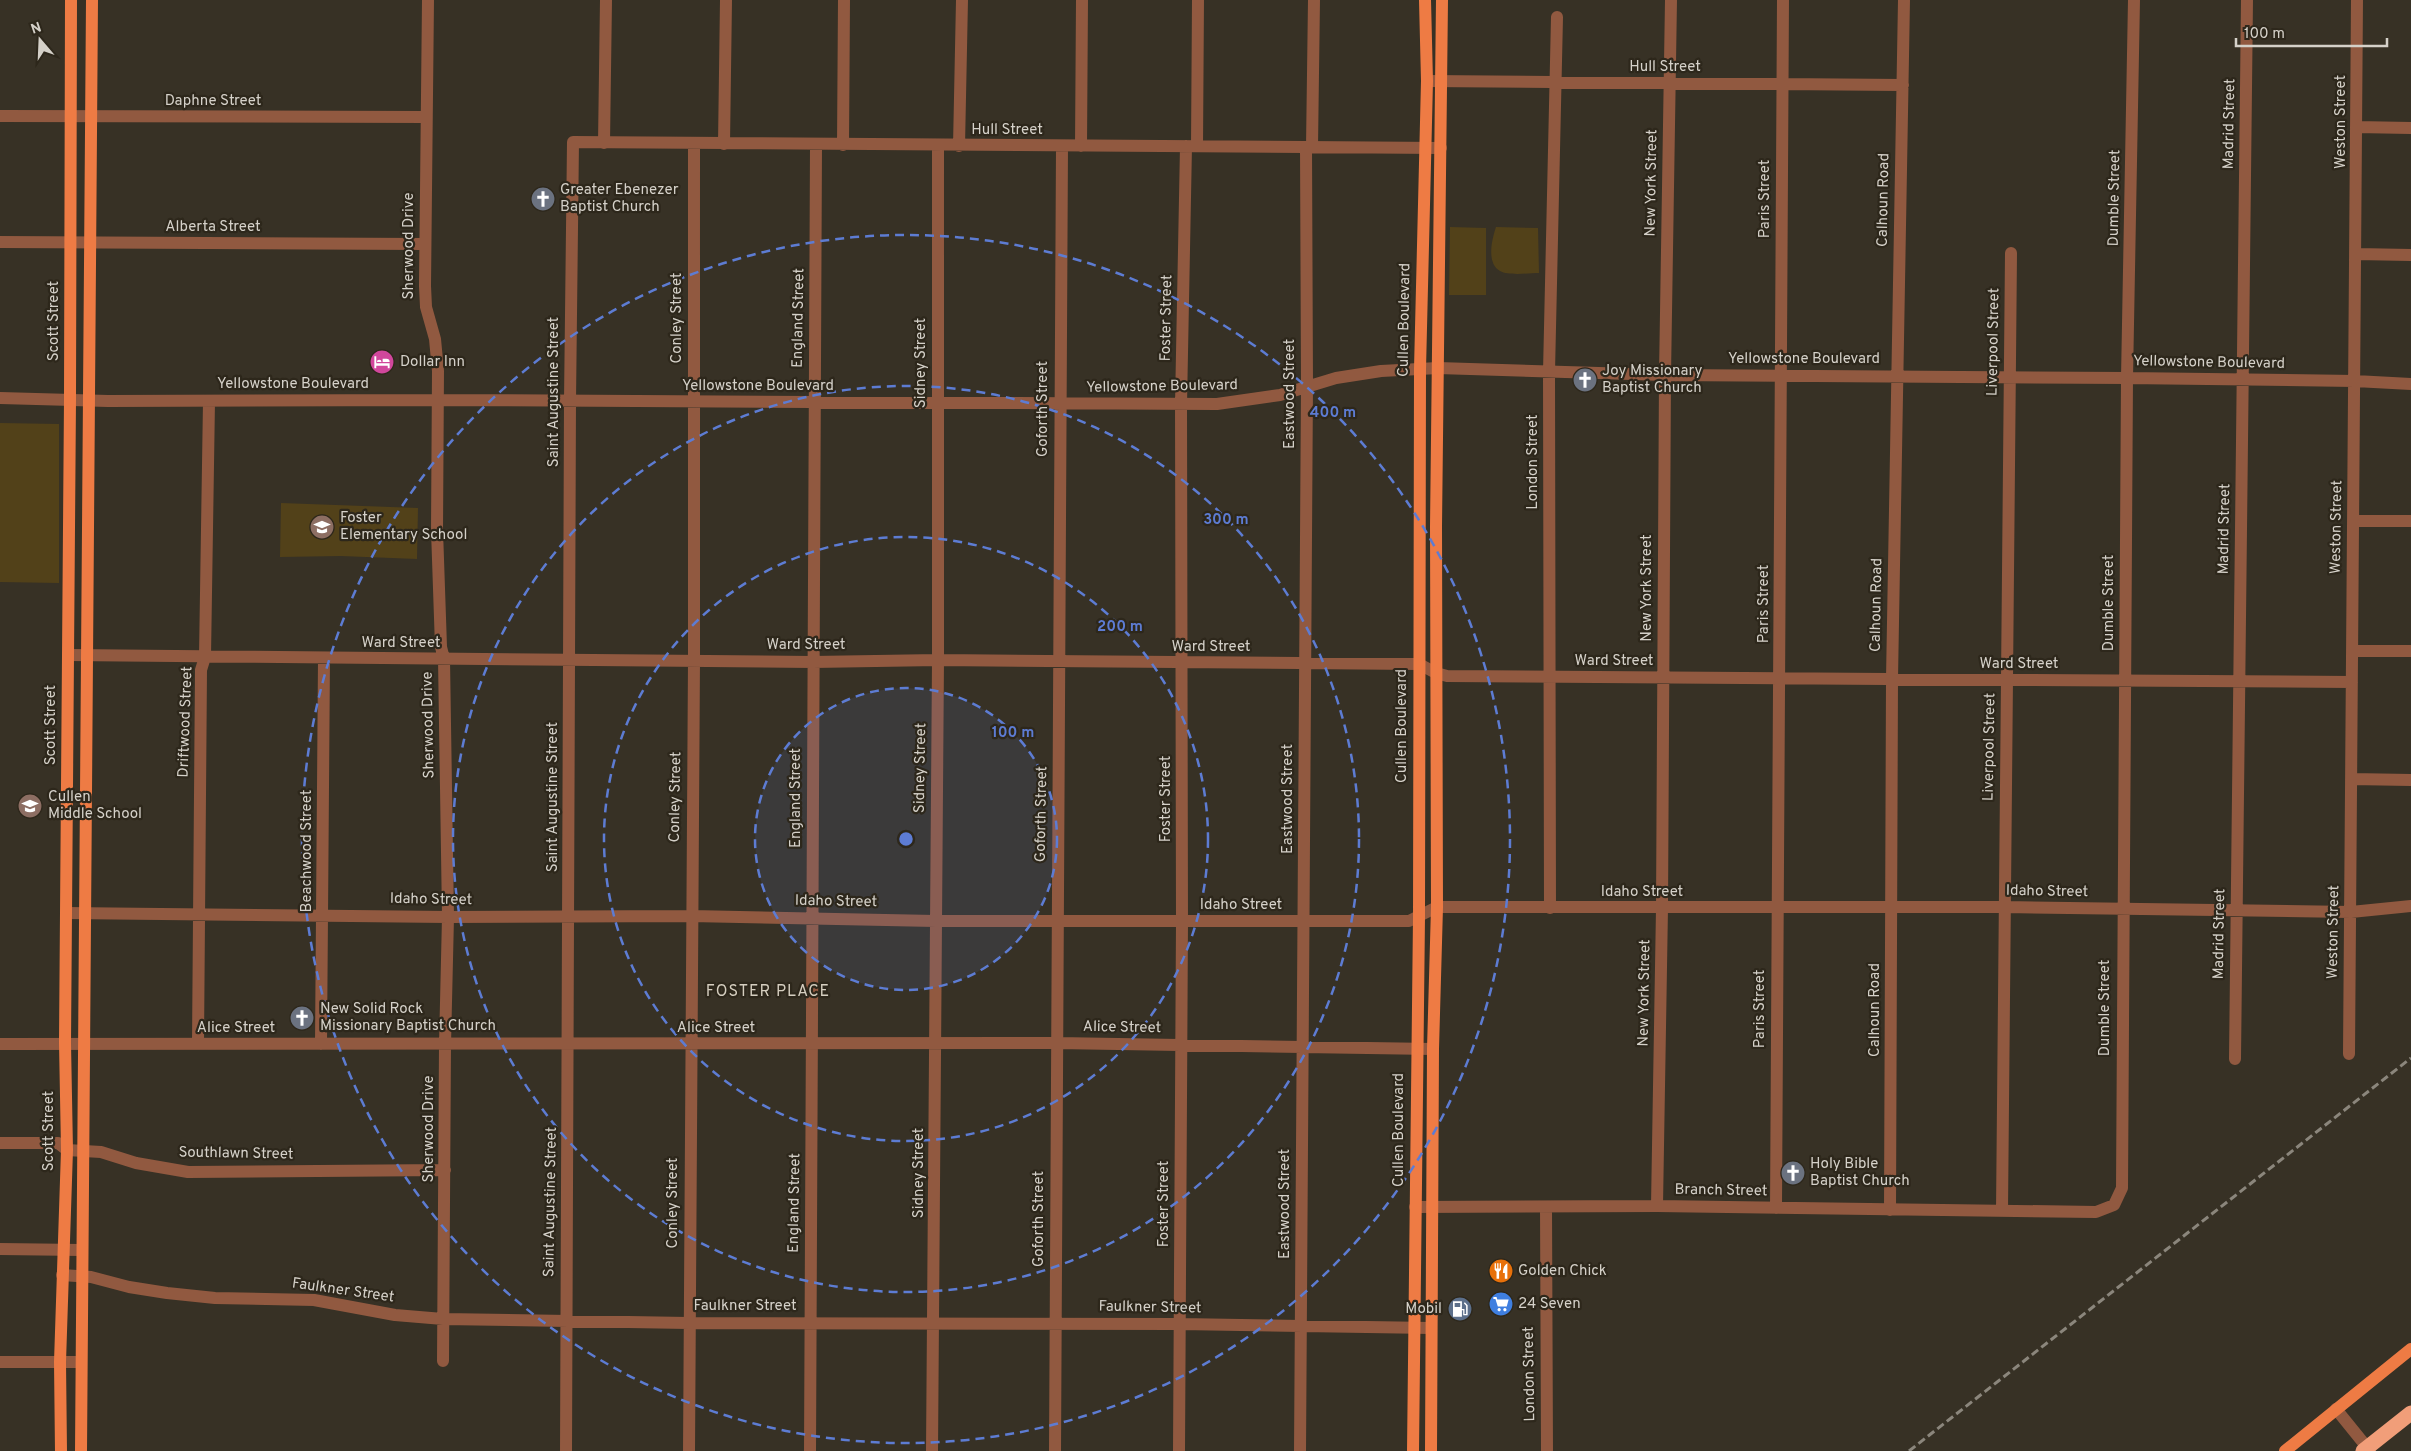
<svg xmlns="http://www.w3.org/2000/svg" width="2411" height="1451" font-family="Overpass,sans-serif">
<rect width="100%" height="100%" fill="#373125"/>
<!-- green -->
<path fill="#524119" d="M 1450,227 L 1486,228 L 1486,295 L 1449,295 Z
M 1496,227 L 1538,228 L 1539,273 C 1529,273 1509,276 1500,271 C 1486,263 1492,239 1496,227 Z
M 0,423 L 59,424 L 59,583 L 0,582 Z
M 281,503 L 418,508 L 417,559 L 341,556 L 280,557 Z"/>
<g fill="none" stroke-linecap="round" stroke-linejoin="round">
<!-- minor -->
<path stroke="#915940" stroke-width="12" d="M 428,0 L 425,286 L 426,307 L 435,339 L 438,371 L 437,530 L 441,647 L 444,659 L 448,917 L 445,1045 L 443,1361
M 1427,81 L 1903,85
M 0,116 L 426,117
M 2356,127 L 2411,128
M 604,143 L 606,0
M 724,144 L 726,0
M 843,145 L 844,0
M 959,146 L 962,0
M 1081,146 L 1082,0
M 1197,146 L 1198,0
M 1312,147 L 1314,0
M 0,242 L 425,244
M 2356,254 L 2411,255
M 0,398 L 108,401 L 438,400 L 1217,404 L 1280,395 L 1336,378 L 1381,371 L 1438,368 L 1665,375 L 2127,378 L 2355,381 L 2411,384
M 2354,521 L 2411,521
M 2352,651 L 2411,651
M 68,655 L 813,662 L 938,660 L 1419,664 L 1436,673 L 1447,676 L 2352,682
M 2351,779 L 2411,780
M 1550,908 L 1549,372 L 1557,17
M 66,913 L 448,917 L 691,916 L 935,921 L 1409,921 L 1437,907 L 2005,907 L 2351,912 L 2411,906
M 0,1044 L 1057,1043 L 1433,1049
M 198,1044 L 201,670 L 205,657 L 209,401
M 321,1044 L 324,659
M 2349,1054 L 2357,0
M 2235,1059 L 2247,0
M 0,1143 L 58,1143 L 67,1150 L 101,1152 L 136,1163 L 188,1172 L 445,1170
M 1657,1206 L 1662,908 L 1665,375 L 1671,0
M 1415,1207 L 1657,1206 L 2096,1212 L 2114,1205 L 2122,1188 L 2127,378 L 2134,0
M 1546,1207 L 1547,1451
M 1776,1208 L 1783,0
M 1890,1210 L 1892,679 L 1904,0
M 2002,1211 L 2011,253
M 0,1249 L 81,1250
M 62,1275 L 91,1277 L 129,1287 L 167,1293 L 215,1298 L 314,1300 L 395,1315 L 443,1319 L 688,1323 L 1180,1324 L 1431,1328
M 0,1362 L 81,1362
M 2336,1409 L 2370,1451
M 566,1451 L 570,401 L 573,142 L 1441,148
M 689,1451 L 694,660 L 694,144
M 810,1451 L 816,145
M 932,1451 L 938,660 L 938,146
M 1055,1451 L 1062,147
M 1179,1451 L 1182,921 L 1181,405 L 1186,146
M 1300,1451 L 1307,385 L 1306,147"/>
<!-- major -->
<path stroke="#ee7b44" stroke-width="12" d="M 61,1451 L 60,1362 L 67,1150 L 65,1043 L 70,399 L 71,0
M 81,1451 L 92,0
M 1413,1451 L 1419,917 L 1420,369 L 1427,81 L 1425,0
M 1431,1451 L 1433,1049 L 1437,907 L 1436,526 L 1442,0
M 2285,1451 L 2411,1349"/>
<!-- highway -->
<path stroke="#f19e79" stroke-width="15" d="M 2363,1451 L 2411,1413"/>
<!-- rail -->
<path stroke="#8b867c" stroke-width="3" stroke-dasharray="8 4" stroke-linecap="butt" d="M 1909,1451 L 2411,1058"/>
</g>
<!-- distance rings -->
<circle cx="906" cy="839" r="151" fill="#5d7cd3" fill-opacity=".12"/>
<g fill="none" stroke="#5d7cd3" stroke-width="2.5" stroke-dasharray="9 6">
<circle cx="906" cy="839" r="151"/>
<circle cx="906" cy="839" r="302"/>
<circle cx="906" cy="839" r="453"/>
<circle cx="906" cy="839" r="604"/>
</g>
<!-- icons -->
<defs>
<symbol id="church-disc" viewBox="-11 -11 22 22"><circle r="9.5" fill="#6b7280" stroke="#2d271b"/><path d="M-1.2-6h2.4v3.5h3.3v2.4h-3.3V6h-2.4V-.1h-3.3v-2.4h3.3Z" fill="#fff"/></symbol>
<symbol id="hotel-disc" viewBox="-11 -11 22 22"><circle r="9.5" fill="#d1479c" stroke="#2d271b"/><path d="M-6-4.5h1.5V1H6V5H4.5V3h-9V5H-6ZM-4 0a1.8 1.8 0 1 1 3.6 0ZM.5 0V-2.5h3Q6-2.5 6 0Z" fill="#fff"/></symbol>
<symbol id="school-disc" viewBox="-11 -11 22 22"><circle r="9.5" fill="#8d6e63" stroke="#2d271b"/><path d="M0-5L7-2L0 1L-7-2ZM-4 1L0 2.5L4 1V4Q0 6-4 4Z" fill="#fff"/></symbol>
<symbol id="restaurant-disc" viewBox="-11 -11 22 22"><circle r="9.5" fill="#e8710a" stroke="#2d271b"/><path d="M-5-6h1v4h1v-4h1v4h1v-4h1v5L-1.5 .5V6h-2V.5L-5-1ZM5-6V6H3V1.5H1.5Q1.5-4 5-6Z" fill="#fff"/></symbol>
<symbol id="supermarket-disc" viewBox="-11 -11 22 22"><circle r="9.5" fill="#3f7fe0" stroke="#2d271b"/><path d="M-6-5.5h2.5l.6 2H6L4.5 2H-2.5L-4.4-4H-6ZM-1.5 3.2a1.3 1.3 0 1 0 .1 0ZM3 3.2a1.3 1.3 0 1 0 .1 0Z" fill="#fff"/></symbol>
<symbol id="fuel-disc" viewBox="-11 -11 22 22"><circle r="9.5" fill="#5c6f8a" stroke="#2d271b"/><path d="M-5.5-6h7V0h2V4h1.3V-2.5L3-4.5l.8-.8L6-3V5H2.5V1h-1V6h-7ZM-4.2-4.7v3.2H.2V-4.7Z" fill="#fff"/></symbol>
</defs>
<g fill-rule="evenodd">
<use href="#church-disc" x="529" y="185" width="28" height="28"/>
<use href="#hotel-disc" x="368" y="348" width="28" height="28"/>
<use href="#church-disc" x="1571" y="366" width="28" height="28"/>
<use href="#school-disc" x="308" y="513" width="28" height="28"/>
<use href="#school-disc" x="16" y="792" width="28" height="28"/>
<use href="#church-disc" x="288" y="1004" width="28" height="28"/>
<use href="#church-disc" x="1779" y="1159" width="28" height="28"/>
<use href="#restaurant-disc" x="1487" y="1257" width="28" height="28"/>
<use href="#supermarket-disc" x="1487" y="1290" width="28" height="28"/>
<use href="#fuel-disc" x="1446" y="1295" width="28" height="28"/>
</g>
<g text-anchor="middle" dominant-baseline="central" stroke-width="4.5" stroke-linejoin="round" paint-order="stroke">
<!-- street labels -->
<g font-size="15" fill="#d5d1c9" stroke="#2d271b">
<text x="1665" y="67">Hull Street</text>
<text x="213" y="101">Daphne Street</text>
<text transform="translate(2341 122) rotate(-90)">Weston Street</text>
<text transform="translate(2230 124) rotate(-89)">Madrid Street</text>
<text x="1007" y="130">Hull Street</text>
<text transform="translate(1652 183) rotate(-89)">New York Street</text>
<text transform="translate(2115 198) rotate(-89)">Dumble Street</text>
<text transform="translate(1765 199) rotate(-90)">Paris Street</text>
<text transform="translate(1884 200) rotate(-89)">Calhoun Road</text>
<text x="213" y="227">Alberta Street</text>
<text transform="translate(409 246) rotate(-90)">Sherwood Drive</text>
<text transform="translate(677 318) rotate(-90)">Conley Street</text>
<text transform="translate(799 318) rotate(-89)">England Street</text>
<text transform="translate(1167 318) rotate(-89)">Foster Street</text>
<text transform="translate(1405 320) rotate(-89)">Cullen Boulevard</text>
<text transform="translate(54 321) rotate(-90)">Scott Street</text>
<text transform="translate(1994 342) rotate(-89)">Liverpool Street</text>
<text x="1804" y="359">Yellowstone Boulevard</text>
<text transform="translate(921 363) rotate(-90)">Sidney Street</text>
<text transform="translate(2209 363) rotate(1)">Yellowstone Boulevard</text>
<text x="293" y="384">Yellowstone Boulevard</text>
<text x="758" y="386">Yellowstone Boulevard</text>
<text transform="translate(1162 387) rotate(-1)">Yellowstone Boulevard</text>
<text transform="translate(554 392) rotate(-90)">Saint Augustine Street</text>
<text transform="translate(1290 394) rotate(-90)">Eastwood Street</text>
<text transform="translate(1043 409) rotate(-90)">Goforth Street</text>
<text transform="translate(1533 462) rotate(-90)">London Street</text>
<text transform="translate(2337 527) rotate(-89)">Weston Street</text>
<text transform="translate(2225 529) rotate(-89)">Madrid Street</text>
<text transform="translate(1647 588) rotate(-90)">New York Street</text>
<text transform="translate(2109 603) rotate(-90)">Dumble Street</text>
<text transform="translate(1764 604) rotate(-90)">Paris Street</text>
<text transform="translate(1877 605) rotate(-89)">Calhoun Road</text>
<text x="401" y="643">Ward Street</text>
<text x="806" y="645">Ward Street</text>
<text x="1211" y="647">Ward Street</text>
<text x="1614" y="661">Ward Street</text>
<text x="2019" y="664">Ward Street</text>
<text transform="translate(186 722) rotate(-88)">Driftwood Street</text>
<text transform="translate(51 725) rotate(-90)">Scott Street</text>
<text transform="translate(429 725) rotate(-91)">Sherwood Drive</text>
<text transform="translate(1402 726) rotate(-90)">Cullen Boulevard</text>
<text transform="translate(1990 747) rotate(-89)">Liverpool Street</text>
<text transform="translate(921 768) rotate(-89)">Sidney Street</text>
<text transform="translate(553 797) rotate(-90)">Saint Augustine Street</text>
<text transform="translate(676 797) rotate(-89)">Conley Street</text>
<text transform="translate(796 798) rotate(-90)">England Street</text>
<text transform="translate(1166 799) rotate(-90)">Foster Street</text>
<text transform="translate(1288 799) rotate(-90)">Eastwood Street</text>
<text transform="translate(1042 814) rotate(-89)">Goforth Street</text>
<text transform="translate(307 851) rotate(-90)">Beachwood Street</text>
<text x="1642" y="892">Idaho Street</text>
<text transform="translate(2047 892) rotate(1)">Idaho Street</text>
<text transform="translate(431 900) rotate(1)">Idaho Street</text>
<text transform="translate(836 902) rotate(1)">Idaho Street</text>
<text x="1241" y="905">Idaho Street</text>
<text transform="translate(2334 932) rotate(-89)">Weston Street</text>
<text transform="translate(2220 934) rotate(-89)">Madrid Street</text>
<text transform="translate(1645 993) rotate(-89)">New York Street</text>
<text transform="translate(2105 1008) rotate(-90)">Dumble Street</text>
<text transform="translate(1760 1009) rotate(-90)">Paris Street</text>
<text transform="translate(1875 1010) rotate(-90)">Calhoun Road</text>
<text x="236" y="1028">Alice Street</text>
<text x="716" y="1028">Alice Street</text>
<text transform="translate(1122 1028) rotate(1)">Alice Street</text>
<text transform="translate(429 1129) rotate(-90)">Sherwood Drive</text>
<text transform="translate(1399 1130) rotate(-90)">Cullen Boulevard</text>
<text transform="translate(49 1131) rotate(-90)">Scott Street</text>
<text transform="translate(236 1154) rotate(1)">Southlawn Street</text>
<text transform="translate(919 1173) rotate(-90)">Sidney Street</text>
<text transform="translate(1721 1191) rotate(1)">Branch Street</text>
<text transform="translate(551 1202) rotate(-89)">Saint Augustine Street</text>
<text transform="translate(673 1203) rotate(-90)">Conley Street</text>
<text transform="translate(795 1203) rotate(-89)">England Street</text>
<text transform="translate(1164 1204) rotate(-90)">Foster Street</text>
<text transform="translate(1285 1204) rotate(-90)">Eastwood Street</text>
<text transform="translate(1039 1219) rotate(-90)">Goforth Street</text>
<text transform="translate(343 1291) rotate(8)">Faulkner Street</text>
<text x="745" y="1306">Faulkner Street</text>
<text transform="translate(1150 1308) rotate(1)">Faulkner Street</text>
<text transform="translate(1530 1374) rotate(-91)">London Street</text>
</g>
<!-- poi labels -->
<g font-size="15" fill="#d5d1c9" stroke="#2d271b" text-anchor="start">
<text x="560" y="190">Greater Ebenezer<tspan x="560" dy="17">Baptist Church</tspan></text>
<text x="400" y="362">Dollar Inn</text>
<text x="1602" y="371">Joy Missionary<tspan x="1602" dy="17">Baptist Church</tspan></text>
<text x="340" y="518">Foster<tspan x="340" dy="17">Elementary School</tspan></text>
<text x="48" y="797">Cullen<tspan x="48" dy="17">Middle School</tspan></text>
<text x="320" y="1009">New Solid Rock<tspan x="320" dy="17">Missionary Baptist Church</tspan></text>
<text x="1810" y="1164">Holy Bible<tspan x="1810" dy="17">Baptist Church</tspan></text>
<text x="1518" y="1271">Golden Chick</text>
<text x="1518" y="1304">24 Seven</text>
<text x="1442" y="1309" text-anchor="end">Mobil</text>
</g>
<!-- neighbourhood labels -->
<g font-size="16" letter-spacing="1" fill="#d5cebf" stroke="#2d271b">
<text x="768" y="992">FOSTER PLACE</text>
</g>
</g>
<circle cx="906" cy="839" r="8" fill="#5d7cd3" stroke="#2d271b" stroke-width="2.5"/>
<g font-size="15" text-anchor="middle" font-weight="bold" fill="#5d7cd3" stroke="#2d271b" stroke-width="4.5" stroke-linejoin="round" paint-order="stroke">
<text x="1333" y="417">400 m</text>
<text x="1226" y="524">300 m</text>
<text x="1120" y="631">200 m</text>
<text x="1013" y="737">100 m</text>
</g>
<!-- north arrow -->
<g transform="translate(40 40) rotate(341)" stroke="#2d271b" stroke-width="4" paint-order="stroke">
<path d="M0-4L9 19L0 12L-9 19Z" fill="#d5d1c9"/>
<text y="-8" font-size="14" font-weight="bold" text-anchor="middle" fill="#d5d1c9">N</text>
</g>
<!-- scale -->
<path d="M2236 38v8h151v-8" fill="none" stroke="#d5d1c9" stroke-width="2.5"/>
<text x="2244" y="38" font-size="15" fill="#d5d1c9" stroke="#2d271b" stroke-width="4" paint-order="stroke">100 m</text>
</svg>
